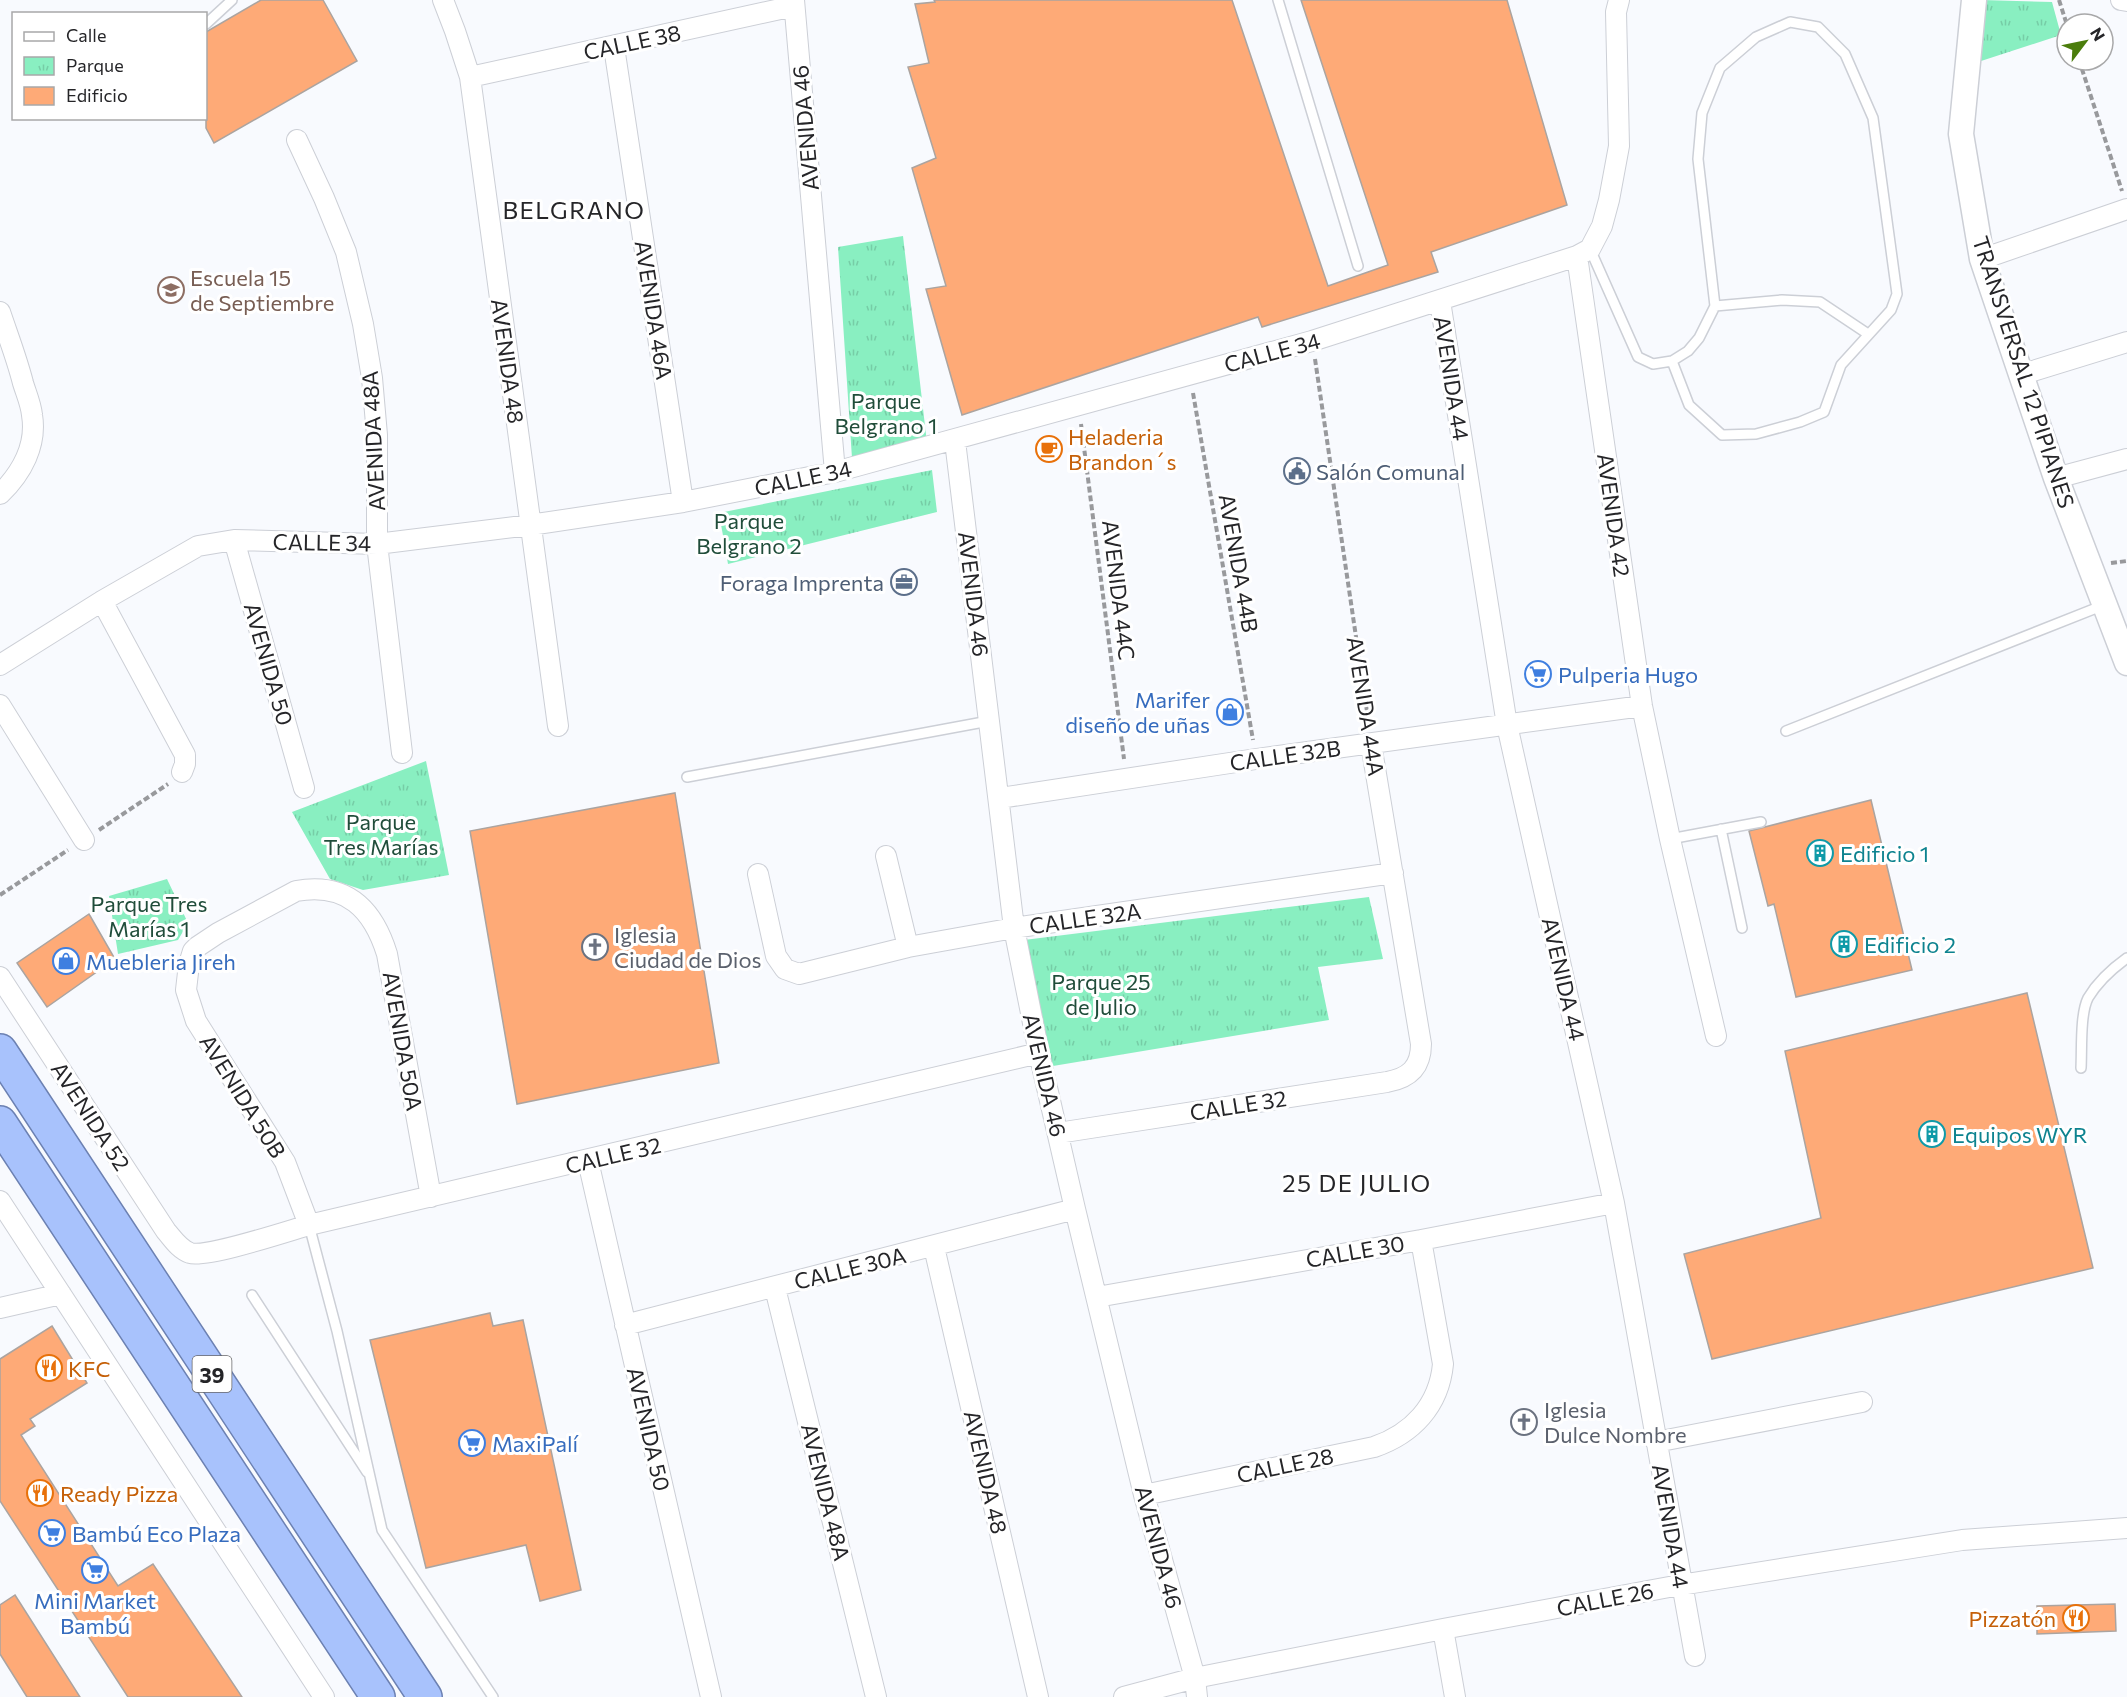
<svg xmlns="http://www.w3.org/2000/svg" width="2127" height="1697" font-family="Commissioner,sans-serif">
<defs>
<pattern id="park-tufts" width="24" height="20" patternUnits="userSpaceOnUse" patternTransform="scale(1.5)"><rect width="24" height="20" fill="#89efc1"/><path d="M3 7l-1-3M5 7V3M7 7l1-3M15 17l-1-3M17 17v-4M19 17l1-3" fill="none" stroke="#76cda6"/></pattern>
</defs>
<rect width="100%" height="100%" fill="#f8fafe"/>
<!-- park -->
<path fill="url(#park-tufts)" d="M 1982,0 L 2052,2 L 2061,35 L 1978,62 Z
M 903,236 L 927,443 L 852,458 L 838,247 Z
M 932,470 L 937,512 L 728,564 L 719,513 Z
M 426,761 L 449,875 L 363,890 L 330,879 L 292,812 Z
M 167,879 L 188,923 L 178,940 L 118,954 L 109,896 Z
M 1369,897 L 1383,959 L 1318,967 L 1329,1020 L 1047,1067 L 1024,940 Z"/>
<!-- building -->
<path fill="#feaa77" stroke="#aba4a0" stroke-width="1.5" d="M 261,0 L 323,0 L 357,61 L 214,143 L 206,128 L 206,32 Z
M 934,0 L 1232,0 L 1328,286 L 1388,265 L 1301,0 L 1507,0 L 1567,205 L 1431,252 L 1438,272 L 1262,327 L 1258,317 L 962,415 L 926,289 L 946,286 L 912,168 L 936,158 L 908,67 L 929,63 L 915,4 L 935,2 Z
M 675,793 L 719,1063 L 517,1104 L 470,831 Z
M 1871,800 L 1912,970 L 1796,997 L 1774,904 L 1768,906 L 1749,831 Z
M 89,914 L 115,959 L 47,1007 L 17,963 Z
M 2027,993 L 2093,1268 L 1712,1359 L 1684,1254 L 1821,1218 L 1785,1051 Z
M 490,1313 L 493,1326 L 523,1320 L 581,1590 L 540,1601 L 526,1545 L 426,1568 L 370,1340 Z
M 52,1326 L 87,1383 L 30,1419 L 35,1426 L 21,1435 L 118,1586 L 153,1564 L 242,1697 L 128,1697 L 0,1501 L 0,1359 Z
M 15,1595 L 80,1697 L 27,1697 L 0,1654 L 0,1605 Z
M 2115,1604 L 2116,1631 L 2037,1634 L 2037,1606 Z"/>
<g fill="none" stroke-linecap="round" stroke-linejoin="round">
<defs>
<path id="service" d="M 1278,0 L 1358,266
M 206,24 L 232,0
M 1590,249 L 1638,357 L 1653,364 L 1672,361 L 1688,351 L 1699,338 L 1715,306 L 1698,159 L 1702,113 L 1720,68 L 1756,37 L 1790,22 L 1818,27 L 1845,54 L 1873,118 L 1897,294 L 1891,310 L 1841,365 L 1824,412 L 1800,422 L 1756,434 L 1722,435 L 1689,405 L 1672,361
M 1715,306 L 1782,300 L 1820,302 L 1868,334
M 1786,731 L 2104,605
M 687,777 L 989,721
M 1721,829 L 1742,928
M 1670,839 L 1761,822
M 2081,1068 C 2082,1049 2080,1014 2088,998 C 2097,983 2113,968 2127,958
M 309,1225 L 337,1331 L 382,1530 L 493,1697
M 252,1295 L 367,1472"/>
<path id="minor" d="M 443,0 L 455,31 L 470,77 L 558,726
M 794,0 L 835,472
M 1619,0 L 1616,12 L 1619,146 L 1609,200 L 1602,226 L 1590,249 L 1577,256 L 1642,706 L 1670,839 L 1716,1036
M 2121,0 L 2127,1
M 614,47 L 683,502
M 470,77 L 794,6
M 297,140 L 324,198 L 346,252 L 363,324 L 372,378 L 377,435 L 377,544 L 402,753
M 1982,259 L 2127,209
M 1440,301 L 1507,725 L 1614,1203 L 1695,1656
M 0,312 C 8,336 17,359 23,383 C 26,393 31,404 32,415 C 37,445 22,473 0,494
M 2020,375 L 2127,342
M 955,441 L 1014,928 L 1039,1053 L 1075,1209 L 1144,1495 L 1195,1678 L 1197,1697
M 2056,478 L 2127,459
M 234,540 L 304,788
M 102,601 L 185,755 L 185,764 L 182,772
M 0,665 L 102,601 L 198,546 L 234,540 L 377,544 L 530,525 L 683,502 L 835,472 L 1312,341 L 1577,256
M 0,705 L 84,840
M 1000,798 L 1256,759 L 1642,706
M 886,856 L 908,947
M 758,874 L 776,956 L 785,969 L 799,974 L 908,947 L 1014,928 L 1393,873
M 0,977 L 166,1231 C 173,1239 179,1249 190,1253 C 207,1258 288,1231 309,1225 L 1039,1053
M 1058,1133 L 1387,1082 C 1409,1078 1421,1068 1421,1044 L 1371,744
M 588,1161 L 711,1697
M 0,1201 L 324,1697
M 309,1225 L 285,1162 L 196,1021 L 186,990 L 189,964 L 193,951 L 197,947 L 218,933 L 296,891 C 347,882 373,909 387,954 L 431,1197
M 934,1247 L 1038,1697
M 775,1288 L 876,1697
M 1097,1297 L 1421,1240 L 1614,1203
M 0,1308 L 61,1294
M 625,1325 L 1075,1209
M 1656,1442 L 1862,1402
M 1144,1495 L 1374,1447 C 1412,1434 1439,1406 1443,1364 L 1421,1240
M 1443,1629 L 1455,1697
M 1124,1697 L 1195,1678 L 1443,1629 L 1680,1585 L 1962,1540 L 2127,1528"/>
<path id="tertiary" d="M 1974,0 L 1961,134 L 1982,259 L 2056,478 L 2127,663"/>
<path id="trunk" d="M 0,1051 L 425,1697
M 0,1123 L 378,1697"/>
</defs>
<!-- service casing -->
<use href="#service" stroke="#cccfd6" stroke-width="12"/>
<!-- minor casing -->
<use href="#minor" stroke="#cccfd6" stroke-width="22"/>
<!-- tertiary casing -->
<use href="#tertiary" stroke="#cccfd6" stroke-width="27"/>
<!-- trunk casing -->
<use href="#trunk" stroke="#6c81b2" stroke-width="36"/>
<!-- path -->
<path stroke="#98999c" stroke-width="4" stroke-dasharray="6 3" stroke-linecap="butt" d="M 2059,0 L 2067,25
M 2079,60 L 2122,191
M 1315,359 L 1369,725
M 1193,393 L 1253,740
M 1081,424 L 1124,759
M 2111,563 L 2127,561
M 99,830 L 168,784
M 0,895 L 68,850"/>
<!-- service -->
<use href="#service" stroke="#fff" stroke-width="9"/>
<!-- minor -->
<use href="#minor" stroke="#fff" stroke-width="20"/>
<!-- tertiary -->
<use href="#tertiary" stroke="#fff" stroke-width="24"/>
<!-- trunk -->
<use href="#trunk" stroke="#a8c2fc" stroke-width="33"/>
</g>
<!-- icons -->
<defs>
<symbol id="school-ring" viewBox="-11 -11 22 22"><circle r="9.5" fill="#fff" stroke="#8d6e63" stroke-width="1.5"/><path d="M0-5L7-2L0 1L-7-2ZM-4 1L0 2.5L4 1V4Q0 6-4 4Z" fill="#8d6e63"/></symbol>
<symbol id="cafe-ring" viewBox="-11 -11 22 22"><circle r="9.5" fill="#fff" stroke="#e8710a" stroke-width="1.5"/><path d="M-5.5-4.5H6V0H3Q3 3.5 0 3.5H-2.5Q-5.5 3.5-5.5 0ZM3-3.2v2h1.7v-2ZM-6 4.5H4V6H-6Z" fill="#e8710a"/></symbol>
<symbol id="civic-ring" viewBox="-11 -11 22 22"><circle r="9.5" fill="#fff" stroke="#5c6f8a" stroke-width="1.5"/><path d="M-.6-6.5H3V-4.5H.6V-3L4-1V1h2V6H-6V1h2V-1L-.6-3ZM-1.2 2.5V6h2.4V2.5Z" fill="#5c6f8a"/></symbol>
<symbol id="office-ring" viewBox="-11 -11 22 22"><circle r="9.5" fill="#fff" stroke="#5c6f8a" stroke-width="1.5"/><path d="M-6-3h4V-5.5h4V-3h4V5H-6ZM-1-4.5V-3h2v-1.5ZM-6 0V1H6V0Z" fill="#5c6f8a"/></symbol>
<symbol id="supermarket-ring" viewBox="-11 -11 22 22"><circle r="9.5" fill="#fff" stroke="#3f7fe0" stroke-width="1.5"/><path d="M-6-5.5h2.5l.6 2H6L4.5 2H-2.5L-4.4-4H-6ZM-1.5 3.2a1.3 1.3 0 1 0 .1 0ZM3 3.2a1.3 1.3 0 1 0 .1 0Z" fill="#3f7fe0"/></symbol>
<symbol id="shop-ring" viewBox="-11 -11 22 22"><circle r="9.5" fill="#fff" stroke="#3f7fe0" stroke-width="1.5"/><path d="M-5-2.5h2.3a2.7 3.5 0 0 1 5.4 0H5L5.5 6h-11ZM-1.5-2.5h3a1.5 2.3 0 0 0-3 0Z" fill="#3f7fe0"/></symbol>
<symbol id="building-ring" viewBox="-11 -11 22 22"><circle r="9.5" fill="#fff" stroke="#0f9aa8" stroke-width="1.5"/><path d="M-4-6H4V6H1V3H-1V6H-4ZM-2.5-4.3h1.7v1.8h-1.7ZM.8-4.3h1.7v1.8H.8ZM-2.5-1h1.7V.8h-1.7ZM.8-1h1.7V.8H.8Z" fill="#0f9aa8"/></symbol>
<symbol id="church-ring" viewBox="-11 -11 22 22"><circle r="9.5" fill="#fff" stroke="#6b7280" stroke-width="1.5"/><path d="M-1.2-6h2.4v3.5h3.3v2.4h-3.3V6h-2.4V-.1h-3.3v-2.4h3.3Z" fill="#6b7280"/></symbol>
<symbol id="restaurant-ring" viewBox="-11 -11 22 22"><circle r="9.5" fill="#fff" stroke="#e8710a" stroke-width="1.5"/><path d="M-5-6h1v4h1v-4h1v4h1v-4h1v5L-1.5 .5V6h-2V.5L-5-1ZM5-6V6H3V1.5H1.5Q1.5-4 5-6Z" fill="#e8710a"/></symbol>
</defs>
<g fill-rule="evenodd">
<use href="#school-ring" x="156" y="275" width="30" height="30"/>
<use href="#cafe-ring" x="1034" y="434" width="30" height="30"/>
<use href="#civic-ring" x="1282" y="456" width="30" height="30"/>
<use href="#office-ring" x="889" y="567" width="30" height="30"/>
<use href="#supermarket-ring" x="1523" y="659" width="30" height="30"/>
<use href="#shop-ring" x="1215" y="697" width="30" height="30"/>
<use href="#building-ring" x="1805" y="838" width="30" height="30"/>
<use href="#building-ring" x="1829" y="929" width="30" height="30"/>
<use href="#church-ring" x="580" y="932" width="30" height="30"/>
<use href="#shop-ring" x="51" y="946" width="30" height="30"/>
<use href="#building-ring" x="1917" y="1119" width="30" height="30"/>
<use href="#restaurant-ring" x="34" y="1353" width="30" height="30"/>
<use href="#church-ring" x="1509" y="1407" width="30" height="30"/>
<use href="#supermarket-ring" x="457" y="1428" width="30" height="30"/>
<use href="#restaurant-ring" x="25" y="1478" width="30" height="30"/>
<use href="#supermarket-ring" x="37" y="1518" width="30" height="30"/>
<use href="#supermarket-ring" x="80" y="1555" width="30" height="30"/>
<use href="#restaurant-ring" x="2061" y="1603" width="30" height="30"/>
</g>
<g text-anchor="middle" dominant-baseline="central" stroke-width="6" stroke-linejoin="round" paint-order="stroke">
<!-- shield labels -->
<rect fill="#fff" stroke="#666668" stroke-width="1.5" x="192.5" y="1356" width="39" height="36" rx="4.5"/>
<g font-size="21" font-weight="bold" fill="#252528">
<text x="212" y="1374">39</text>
</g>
<!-- street labels -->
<g font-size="22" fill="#252528" stroke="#fff">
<text transform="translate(632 42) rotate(-12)">CALLE 38</text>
<text transform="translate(805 128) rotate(-95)">AVENIDA 46</text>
<text transform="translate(654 310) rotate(81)">AVENIDA 46A</text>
<text transform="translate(1272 352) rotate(-15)">CALLE 34</text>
<text transform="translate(508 361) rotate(82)">AVENIDA 48</text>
<text transform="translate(2024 372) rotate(72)">TRANSVERSAL 12 PIPIANES</text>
<text transform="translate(1452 378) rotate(81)">AVENIDA 44</text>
<text transform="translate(373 441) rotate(-93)">AVENIDA 48A</text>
<text transform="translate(803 478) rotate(-12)">CALLE 34</text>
<text transform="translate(1614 515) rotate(82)">AVENIDA 42</text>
<text transform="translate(322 542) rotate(1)">CALLE 34</text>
<text transform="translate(1239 563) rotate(80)">AVENIDA 44B</text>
<text transform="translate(1119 590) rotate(83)">AVENIDA 44C</text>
<text transform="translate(974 594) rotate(83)">AVENIDA 46</text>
<text transform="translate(269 664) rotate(74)">AVENIDA 50</text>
<text transform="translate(1366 706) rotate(81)">AVENIDA 44A</text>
<text transform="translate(1285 755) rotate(-8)">CALLE 32B</text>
<text transform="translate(1085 918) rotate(-8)">CALLE 32A</text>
<text transform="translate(1564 979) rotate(77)">AVENIDA 44</text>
<text transform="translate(403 1041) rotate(80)">AVENIDA 50A</text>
<text transform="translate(1045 1075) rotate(77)">AVENIDA 46</text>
<text transform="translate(243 1096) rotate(58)">AVENIDA 50B</text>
<text transform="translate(1238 1105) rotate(-9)">CALLE 32</text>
<text transform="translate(91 1116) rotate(57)">AVENIDA 52</text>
<text transform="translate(613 1155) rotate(-13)">CALLE 32</text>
<text transform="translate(1355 1251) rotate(-10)">CALLE 30</text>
<text transform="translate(850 1268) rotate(-14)">CALLE 30A</text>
<text transform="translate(649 1429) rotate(77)">AVENIDA 50</text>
<text transform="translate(1285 1465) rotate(-12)">CALLE 28</text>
<text transform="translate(986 1472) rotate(77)">AVENIDA 48</text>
<text transform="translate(826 1492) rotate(76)">AVENIDA 48A</text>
<text transform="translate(1671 1526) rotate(80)">AVENIDA 44</text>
<text transform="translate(1159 1547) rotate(75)">AVENIDA 46</text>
<text transform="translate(1605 1599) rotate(-11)">CALLE 26</text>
</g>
<!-- education labels -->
<g font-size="22" fill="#785e54" stroke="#fff" text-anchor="start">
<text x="190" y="277">Escuela 15<tspan x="190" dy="25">de Septiembre</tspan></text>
</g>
<!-- park labels -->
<g font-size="22" fill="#204d3a" stroke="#fff">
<text x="886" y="400">Parque<tspan x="886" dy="25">Belgrano 1</tspan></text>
<text x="749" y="520">Parque<tspan x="749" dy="25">Belgrano 2</tspan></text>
<text x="381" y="821">Parque<tspan x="381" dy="25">Tres Marías</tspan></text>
<text x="149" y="903">Parque Tres<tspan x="149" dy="25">Marías 1</tspan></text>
<text x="1101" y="981">Parque 25<tspan x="1101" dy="25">de Julio</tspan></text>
</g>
<!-- food labels -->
<g font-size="22" fill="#c56008" stroke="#fff" text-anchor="start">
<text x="1068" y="436">Heladeria<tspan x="1068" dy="25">Brandon´s</tspan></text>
<text x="68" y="1368">KFC</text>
<text x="60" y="1493">Ready Pizza</text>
<text x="2056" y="1618" text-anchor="end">Pizzatón</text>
</g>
<!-- service labels -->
<g font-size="22" fill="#4e5e75" stroke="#fff" text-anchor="start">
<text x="1316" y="471">Salón Comunal</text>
<text x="884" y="582" text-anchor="end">Foraga Imprenta</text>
</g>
<!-- shop labels -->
<g font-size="22" fill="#366cbe" stroke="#fff" text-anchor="start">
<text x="1558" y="674">Pulperia Hugo</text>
<text x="1210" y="699" text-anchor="end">Marifer<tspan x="1210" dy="25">diseño de uñas</tspan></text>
<text x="86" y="961">Muebleria Jireh</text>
<text x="492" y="1443">MaxiPalí</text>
<text x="72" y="1533">Bambú Eco Plaza</text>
<text x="95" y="1600" text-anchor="middle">Mini Market<tspan x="95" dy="25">Bambú</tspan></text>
</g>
<!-- culture labels -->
<g font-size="22" fill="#0d838f" stroke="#fff" text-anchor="start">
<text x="1840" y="853">Edificio 1</text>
<text x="1864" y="944">Edificio 2</text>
<text x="1952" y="1134">Equipos WYR</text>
</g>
<!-- worship labels -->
<g font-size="22" fill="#5b616d" stroke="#fff" text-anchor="start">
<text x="614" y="934">Iglesia<tspan x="614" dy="25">Ciudad de Dios</tspan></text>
<text x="1544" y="1409">Iglesia<tspan x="1544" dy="25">Dulce Nombre</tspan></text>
</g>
<!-- neighbourhood labels -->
<g font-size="24" letter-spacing="1.5" fill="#252528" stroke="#fff">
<text x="574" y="209">BELGRANO</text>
<text x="1357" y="1182">25 DE JULIO</text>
</g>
</g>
<!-- legend -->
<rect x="12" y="12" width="195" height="108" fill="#ffffff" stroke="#a8a8a9" stroke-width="1.5"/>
<rect x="24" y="32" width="30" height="9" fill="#ffffff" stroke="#a8a8a9" stroke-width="1.5"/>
<text x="66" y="42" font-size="18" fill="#252528">Calle</text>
<rect x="24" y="57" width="30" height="18" fill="url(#park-tufts)" stroke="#a8a8a9" stroke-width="1.5"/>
<text x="66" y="72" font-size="18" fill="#252528">Parque</text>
<rect x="24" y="87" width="30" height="18" fill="#feaa77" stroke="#a8a8a9" stroke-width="1.5"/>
<text x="66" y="102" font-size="18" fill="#252528">Edificio</text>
<!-- north arrow -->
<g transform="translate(2085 42) rotate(58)"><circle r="28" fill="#ffffff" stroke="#a8a8a9" stroke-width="1.5"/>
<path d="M0-4.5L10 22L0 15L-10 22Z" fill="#4b7d0c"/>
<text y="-9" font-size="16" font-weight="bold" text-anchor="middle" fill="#252528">N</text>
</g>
</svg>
